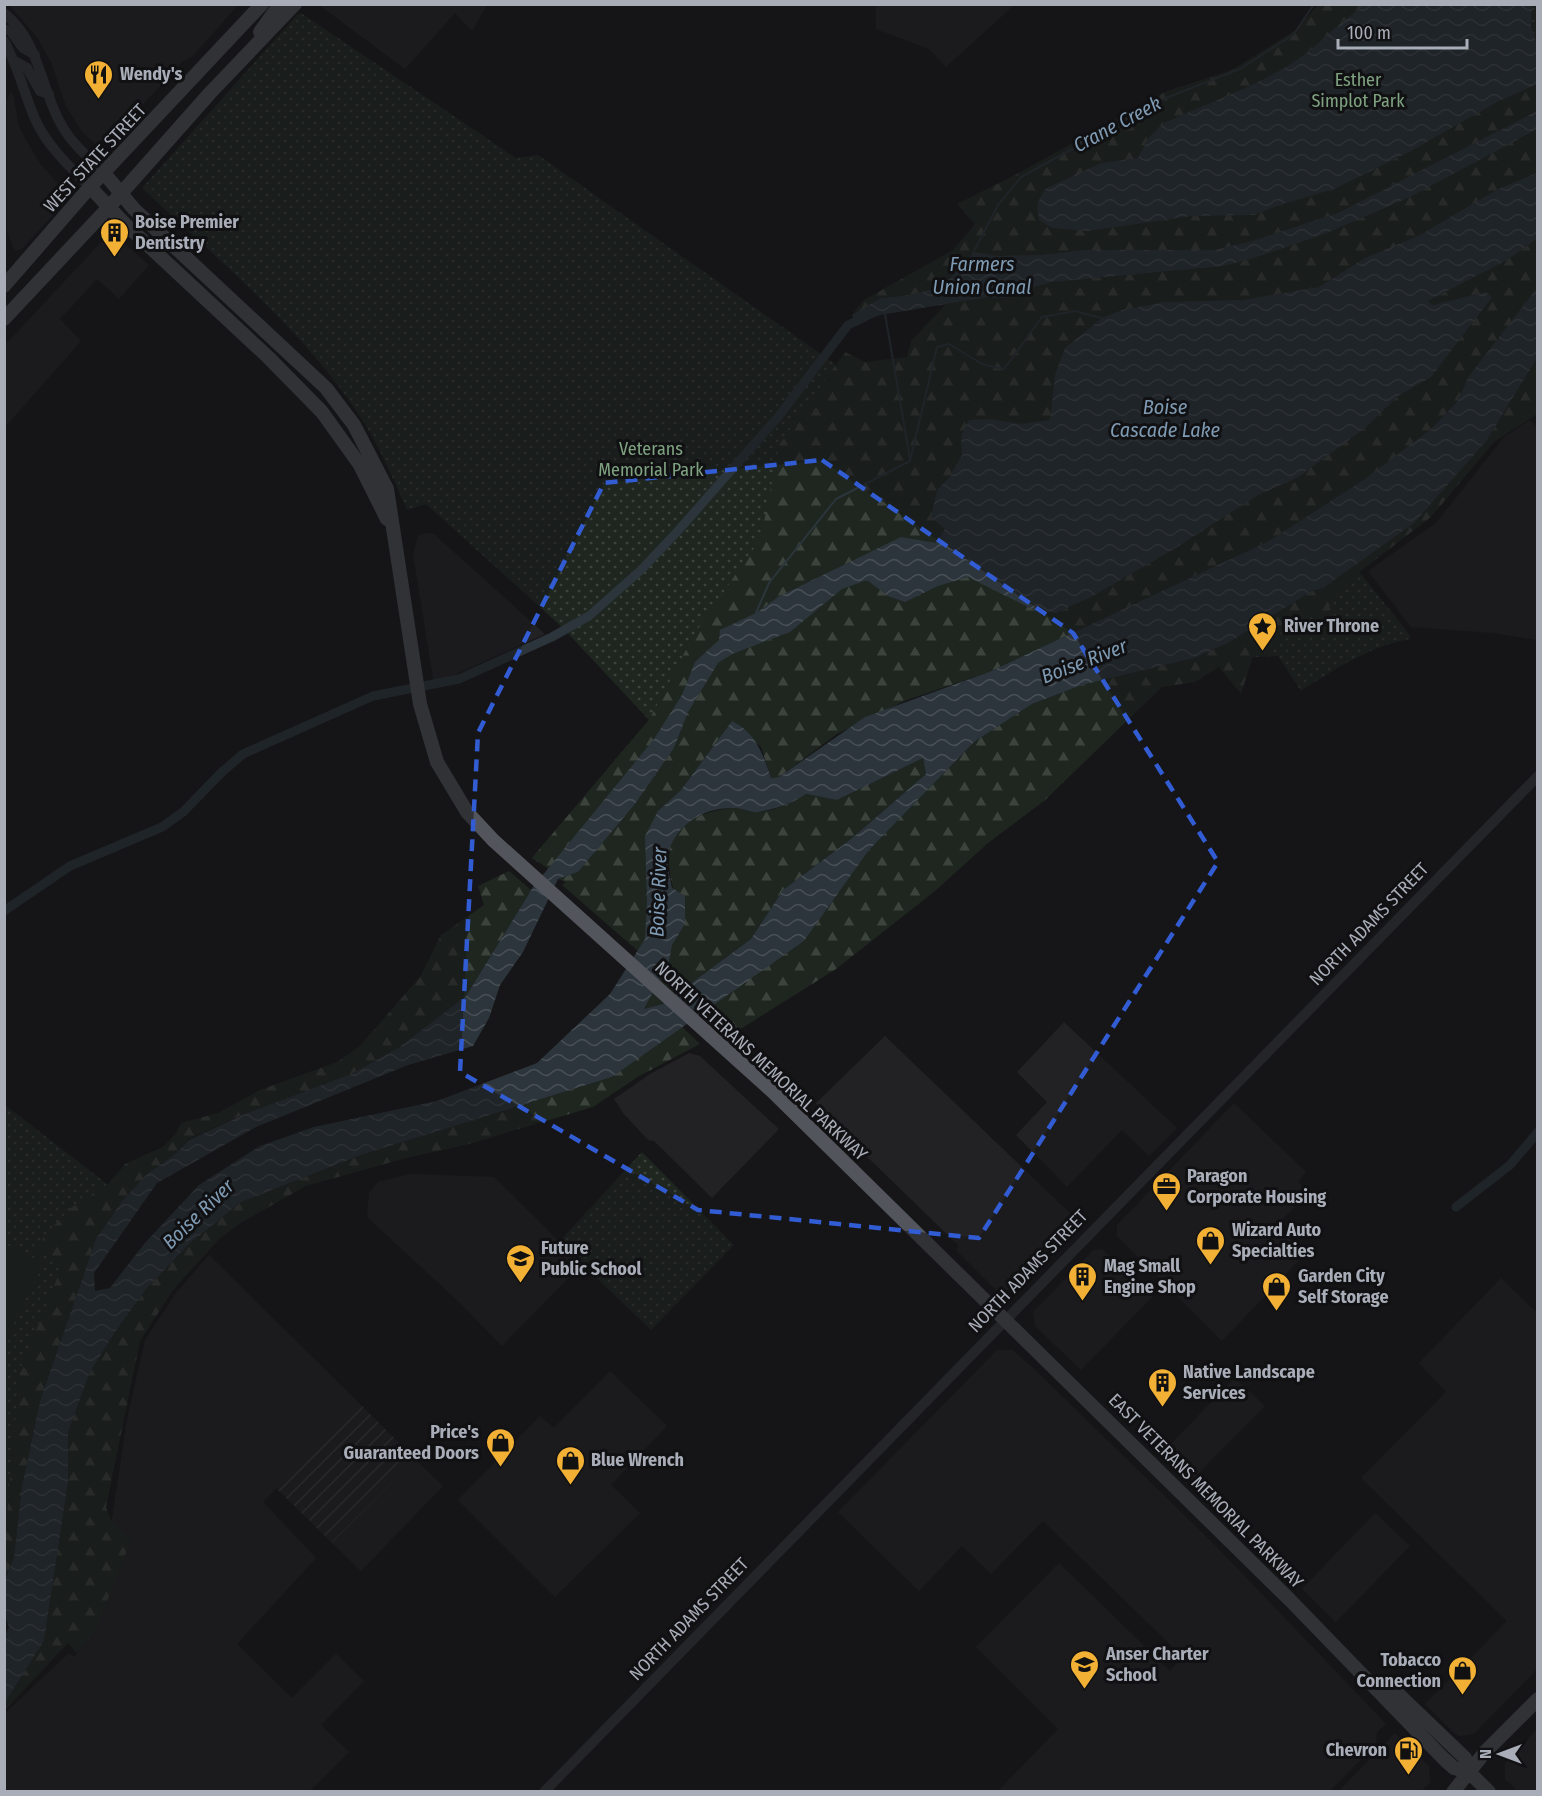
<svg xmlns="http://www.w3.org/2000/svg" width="1542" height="1796" font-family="'Fira Sans Condensed',sans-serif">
<defs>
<pattern id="industrial-furrows" width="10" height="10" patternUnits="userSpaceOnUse" patternTransform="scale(1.5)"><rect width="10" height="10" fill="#222225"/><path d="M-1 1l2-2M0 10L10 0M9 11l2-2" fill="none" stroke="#3f3f43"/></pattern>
<pattern id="grass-dots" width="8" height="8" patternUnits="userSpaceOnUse" patternTransform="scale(1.5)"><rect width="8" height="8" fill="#1e261f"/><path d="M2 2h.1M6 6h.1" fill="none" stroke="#3c433d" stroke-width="1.8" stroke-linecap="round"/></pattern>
<pattern id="forest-firs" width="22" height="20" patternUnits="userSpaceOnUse" patternTransform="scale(1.5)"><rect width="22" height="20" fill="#1e261f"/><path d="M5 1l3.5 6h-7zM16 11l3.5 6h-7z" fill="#3c433d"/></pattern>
<pattern id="water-waves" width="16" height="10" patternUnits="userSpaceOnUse" patternTransform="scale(1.5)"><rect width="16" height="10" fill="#2c353c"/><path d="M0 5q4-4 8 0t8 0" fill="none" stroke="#485056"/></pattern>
</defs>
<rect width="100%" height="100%" fill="#161618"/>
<!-- built -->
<path fill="#222225" d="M 9,5 L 238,5 L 192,57 L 182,62 L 107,143 L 99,147 L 83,133 L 66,106 L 51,62 L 37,37 Z
M 319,5 L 487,5 L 472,31 L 455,13 L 405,69 Z
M 876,5 L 876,4 L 1014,5 L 946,67 L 929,49 L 876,29 Z
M 11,92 L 14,97 L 18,124 L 26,140 L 41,165 L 62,188 L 61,205 L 52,216 L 22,249 L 15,251 L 7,232 L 7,100 Z
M 116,236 L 149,265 L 119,299 L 97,279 L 60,319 L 81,341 L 5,427 L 5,345 L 105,238 Z
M 1530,420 L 1538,428 L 1537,640 L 1493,633 L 1411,627 L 1368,571 L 1437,522 L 1504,437 Z
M 426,533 L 434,534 L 545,634 L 434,684 L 413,554 L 418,536 Z
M 1064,1022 L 1177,1128 L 1149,1156 L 1122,1130 L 1067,1187 L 1016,1135 L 1047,1102 L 1017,1072 Z
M 885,1036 L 1074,1217 L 1071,1228 L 1008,1290 L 997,1291 L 956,1250 L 959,1246 L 822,1113 L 816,1103 Z
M 689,1053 L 700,1056 L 779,1129 L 712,1198 L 654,1141 L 648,1140 L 623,1113 L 614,1099 L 650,1074 Z
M 1234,1103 L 1306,1172 L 1298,1182 L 1308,1193 L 1276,1226 L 1305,1254 L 1222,1341 L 1117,1236 L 1117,1225 Z
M 410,1174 L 494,1177 L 582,1264 L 502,1346 L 459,1302 L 367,1217 L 369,1193 L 378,1182 Z
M 1102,1249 L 1152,1297 L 1081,1370 L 1035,1326 L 1033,1312 L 1093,1250 Z
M 209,1255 L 359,1403 L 263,1502 L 316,1558 L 237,1644 L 292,1698 L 336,1654 L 364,1681 L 321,1725 L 349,1752 L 310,1791 L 5,1791 L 4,1714 L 69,1653 L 74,1657 L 95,1632 L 127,1419 L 145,1340 L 176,1293 Z
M 1501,1278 L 1537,1313 L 1537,1669 L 1474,1734 L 1460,1736 L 1455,1734 L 1425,1704 L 1507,1621 L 1361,1478 L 1446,1392 L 1419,1363 Z
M 997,1350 L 1012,1350 L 1031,1366 L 1216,1546 L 1386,1724 L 1377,1732 L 1376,1744 L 1330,1791 L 998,1791 L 1058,1729 L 976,1647 L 1059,1563 L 1170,1671 L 1183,1657 L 1043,1521 L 991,1574 L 962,1546 L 919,1591 L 838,1512 Z
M 610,1371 L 667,1426 L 611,1485 L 640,1513 L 555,1597 L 458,1500 L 540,1416 L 554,1428 Z
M 1235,1378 L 1265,1406 L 1192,1480 L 1164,1451 Z
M 415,1459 L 443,1486 L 361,1571 L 332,1543 Z
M 1375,1513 L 1410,1546 L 1336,1622 L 1302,1589 Z
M 1537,1729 L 1537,1791 L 1518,1791 L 1505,1779 L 1505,1763 Z
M 1395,1733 L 1429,1766 L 1430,1783 L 1421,1791 L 1339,1791 Z"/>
<!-- industrial -->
<path fill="url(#industrial-furrows)" d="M 359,1403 L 415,1459 L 332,1543 L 275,1487 Z"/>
<!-- grass -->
<path fill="url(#grass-dots)" d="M 1318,5 L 1537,5 L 1537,291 L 1431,429 L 1366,479 L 1269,541 L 654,739 L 549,869 L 532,858 L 649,720 L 562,627 L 426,504 L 407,510 C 392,477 378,442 357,412 C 299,326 217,259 142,188 L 297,15 L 301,13 L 516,158 L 538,155 L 949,444 L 953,250 L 1165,92 L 1232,70 L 1296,30 Z
M 1353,564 L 1410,635 L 1410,639 C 1370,646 1335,669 1301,691 L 1278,656 L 1235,658 Z
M 5,1105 L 111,1187 L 20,1373 L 5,1536 Z
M 642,1152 L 734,1245 L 651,1330 L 559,1242 Z"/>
<!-- forest -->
<path fill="url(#forest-firs)" d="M 1318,5 L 1365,5 C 1337,23 1315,50 1286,67 C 1248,89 1204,105 1164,123 L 1149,137 L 1138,158 L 1101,163 L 1075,176 L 1144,222 L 1192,216 L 1254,215 L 1276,206 L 1334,189 L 1409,152 L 1499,101 L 1537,84 L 1537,111 L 1338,213 L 1252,241 L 1215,250 L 1083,250 L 1042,255 L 998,256 L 974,252 L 943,286 L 911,295 L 881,298 L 852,315 L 864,300 L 953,250 L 975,224 L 957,204 L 1017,174 L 1165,92 L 1232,70 L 1296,30 Z
M 1537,129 L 1537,173 L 1498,189 L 1420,235 L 1365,258 L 1319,287 L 1243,300 L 1065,348 L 1055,375 L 1051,420 L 1022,424 L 990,419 L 961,436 C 962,459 954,474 937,490 L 946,529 L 936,543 L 901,537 L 778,597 L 756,613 L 720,630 L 719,640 L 695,662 L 682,695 L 654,739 L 557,872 L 532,858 L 649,720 L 695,633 L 761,538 L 779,445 L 845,352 L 865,362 L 907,357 L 911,341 L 947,303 L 988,297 L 1006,298 L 1022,290 L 1052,282 L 1223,266 L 1251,259 L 1327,233 L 1412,196 Z
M 1537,239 L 1537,288 L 1469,376 L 1457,402 L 1431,429 L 1366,479 L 1269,541 L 989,672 L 904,701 L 837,734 L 779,777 L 771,778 L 761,747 L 732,721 L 681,790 L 658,811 L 645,939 L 638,951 L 562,885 L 566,882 L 558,879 L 578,872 L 635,804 L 674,748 L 688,712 L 718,663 L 732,654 L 790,632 L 842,589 L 868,580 L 888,596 L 938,586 L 967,577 L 1034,610 L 1056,613 L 1093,596 L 1177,547 L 1258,495 L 1297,478 L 1364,429 L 1398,396 L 1431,377 L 1485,292 L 1432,305 L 1427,301 L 1505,261 Z
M 1537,358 L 1537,414 L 1494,442 L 1431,517 L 1345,583 L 1333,596 L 1324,623 L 1313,630 L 1303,618 L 1295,616 L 1282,624 L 1280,631 L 1283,641 L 1269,646 L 1256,646 L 1241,694 L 1219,667 L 1195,682 L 1162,687 L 1044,801 L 988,843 L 935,891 L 836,969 L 731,1035 L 703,1011 L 804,941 L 869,850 L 974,742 L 1032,704 L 1082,685 L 1194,658 L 1228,643 L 1312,591 L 1323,588 L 1353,564 L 1487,440 Z
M 923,758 L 926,774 L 851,839 L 783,890 L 751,939 L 663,1004 L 644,1009 L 669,962 L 672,945 L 685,924 C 663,866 652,818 732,808 C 740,807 747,812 754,812 C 772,813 791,803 806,794 L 837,800 Z
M 509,871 L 531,890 L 466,996 L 398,1048 L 351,1074 L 247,1113 L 189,1139 L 174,1155 L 147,1174 L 122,1201 L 96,1239 L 40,1401 L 22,1486 L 14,1557 L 5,1580 L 5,1536 L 20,1370 L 63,1264 L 36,1251 L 45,1235 L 71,1208 L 109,1183 L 125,1164 L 163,1147 L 175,1135 L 181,1123 L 218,1113 L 260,1090 L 337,1062 L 360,1046 L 420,977 L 441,935 L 484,905 L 478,886 Z
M 681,1026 L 700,1044 L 639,1076 L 593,1107 L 469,1144 L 406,1158 L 306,1186 L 242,1222 L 220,1238 L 173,1290 L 140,1341 L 106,1507 L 111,1520 L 131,1540 L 95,1632 L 77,1653 L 68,1643 L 5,1710 L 5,1702 L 44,1641 L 68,1482 L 68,1432 L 90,1372 L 115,1332 L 147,1288 L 189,1244 L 241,1202 L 364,1154 L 612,1077 Z"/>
<!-- garden -->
<path fill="#1e261f" d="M 5,1244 L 43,1263 L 5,1342 Z"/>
<!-- water -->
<path fill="url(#water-waves)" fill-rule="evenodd" d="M 1365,5 L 1532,5 L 1531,26 L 1537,44 L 1537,84 L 1499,101 L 1409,152 L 1334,189 L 1276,206 L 1254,215 L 1192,216 L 1088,231 L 1052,228 L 1039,220 L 1037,204 L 1045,189 L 1101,163 L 1138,158 L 1149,137 L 1164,123 C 1204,105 1248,89 1286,67 C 1315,50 1337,23 1365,5 Z
M 1537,111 L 1537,129 L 1412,196 L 1327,233 L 1251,259 L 1223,266 L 1052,282 L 1022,290 L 1006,298 L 988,297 L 880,315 L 857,324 L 852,315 L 881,298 L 911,295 L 943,286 L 974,252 L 998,256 L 1042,255 L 1083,250 L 1215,250 L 1252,241 L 1338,213 Z
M 1537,173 L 1537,239 L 1505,261 L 1428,301 L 1433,305 L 1486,292 L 1492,297 L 1431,377 L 1398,396 L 1364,429 L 1297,478 L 1258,495 L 1177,547 L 1093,596 L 1056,613 L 1034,610 L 968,577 L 938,586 L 905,602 L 888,596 L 867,580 L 842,589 L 790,632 L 732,654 L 718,663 L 688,712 L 674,748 L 635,804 L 578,872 L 558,879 L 523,952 L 500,985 L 489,1018 L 473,1046 L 408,1065 L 256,1127 L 157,1183 L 94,1273 L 95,1291 L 110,1288 L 144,1244 L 199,1185 L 260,1146 L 314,1127 L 437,1101 L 537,1063 L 610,994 L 645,939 L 647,901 L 645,836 L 658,811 L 681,790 L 732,721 C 756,733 763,754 771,778 L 779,777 L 865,717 L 989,672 L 1269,541 L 1365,479 L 1431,429 L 1457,402 L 1469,376 L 1537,288 L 1537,358 L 1487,440 L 1414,523 L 1323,588 L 1312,591 L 1228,643 L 1194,658 L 1082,685 L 1032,704 L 974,742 L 869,850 L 804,941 L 612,1077 L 364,1154 L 241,1202 L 189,1244 L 147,1288 L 115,1332 L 90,1372 L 68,1432 L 68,1482 L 44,1641 L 5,1702 L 5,1636 L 9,1627 L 5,1616 L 5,1580 L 14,1557 L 22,1486 L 40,1401 L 96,1239 L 122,1201 L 147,1174 L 174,1155 L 189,1140 L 247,1113 L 351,1074 L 398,1048 L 466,996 L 533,887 L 654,739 L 682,695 L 695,662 L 719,640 L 720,630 L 756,613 L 778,597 L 901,537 L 936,543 L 945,529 L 931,517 L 937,490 L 949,478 L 962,455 L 961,436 L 969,420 L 990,419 L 1022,424 L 1050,420 L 1055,375 L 1065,348 L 1102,318 L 1122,310 L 1165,302 L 1243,300 L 1319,287 L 1365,258 L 1420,235 L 1498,189 ZM 923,758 L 926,774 L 851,839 L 783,890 L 751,939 L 663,1004 L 644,1009 L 669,962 L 672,945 L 685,924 L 685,896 L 672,888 C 670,878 666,865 668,855 C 675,824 704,807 735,808 C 743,808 750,813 758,812 C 776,809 791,804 806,794 L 837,800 Z"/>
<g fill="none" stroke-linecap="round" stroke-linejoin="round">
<!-- stream -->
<path stroke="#2c353c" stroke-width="2" d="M 973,253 L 998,205 L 1021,177 L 1166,98 L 1240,69 L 1294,34 L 1314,4
M 885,314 L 910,459
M 756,613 L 769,583 L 836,499 L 910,461 L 937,347 L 949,344 L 982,364 L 1004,369 L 1042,317 L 1075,311 L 1102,318"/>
<!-- canal -->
<path stroke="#2c353c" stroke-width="9" d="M 4,911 L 70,866 L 162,827 L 183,812 L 222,772 L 243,754 L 373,696 L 459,679 L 552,637 L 589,616 L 641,570 L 676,533 L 778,417 L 848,325 L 865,317
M 1456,1207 L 1510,1165 L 1538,1132"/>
<!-- minor -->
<path stroke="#37383d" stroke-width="10" d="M 4,13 C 40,42 40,87 61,124 C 71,143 89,158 104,173
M 4,30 L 10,30 L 23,48 L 35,55
M 4,41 C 18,66 24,93 35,119 C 47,146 70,167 90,187
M 16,62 L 27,68 L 40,91 L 49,94
M 544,1792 L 1538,776"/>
<!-- major -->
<path stroke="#53555c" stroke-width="14" d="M 260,32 L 280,4
M 104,173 L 134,209 L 326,388 L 354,425 L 387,489 L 420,704 L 437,762 L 467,812 L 493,840 L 772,1091 L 1290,1600 L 1443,1758 L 1454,1768 L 1469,1772
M 90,187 L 122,221 L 268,357 L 322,412 L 360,465 L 387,519
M 4,286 L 90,187 L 262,4
M 4,319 L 109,207 L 210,93 L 295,4
M 1380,1690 L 1393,1689 L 1465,1758 L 1469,1772 L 1489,1792
M 1453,1792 L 1485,1752 L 1538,1699"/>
</g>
<!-- marked area -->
<path d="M0 0H1542V1796H0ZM 822,460 L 1073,633 L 1218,862 L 979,1238 L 698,1210 L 460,1072 L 478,733 L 604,483 Z" fill="#161618" fill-opacity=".55" fill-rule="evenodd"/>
<path fill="none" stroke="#325cd3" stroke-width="4.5" stroke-dasharray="12 8" stroke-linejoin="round" d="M 822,460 L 1073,633 L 1218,862 L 979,1238 L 698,1210 L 460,1072 L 478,733 L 604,483 Z"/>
<!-- icons -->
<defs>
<symbol id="restaurant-pin" viewBox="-11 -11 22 30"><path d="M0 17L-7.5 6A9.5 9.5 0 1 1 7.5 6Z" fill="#f2b134" stroke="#111113"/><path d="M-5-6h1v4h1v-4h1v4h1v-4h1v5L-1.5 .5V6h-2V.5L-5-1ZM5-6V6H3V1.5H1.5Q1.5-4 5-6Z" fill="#111"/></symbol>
<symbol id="building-pin" viewBox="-11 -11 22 30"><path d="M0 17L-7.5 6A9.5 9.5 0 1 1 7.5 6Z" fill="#f2b134" stroke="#111113"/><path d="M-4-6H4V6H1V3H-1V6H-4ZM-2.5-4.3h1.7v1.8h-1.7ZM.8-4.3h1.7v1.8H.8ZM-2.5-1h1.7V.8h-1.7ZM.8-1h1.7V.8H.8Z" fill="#111"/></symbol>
<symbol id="sight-pin" viewBox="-11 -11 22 30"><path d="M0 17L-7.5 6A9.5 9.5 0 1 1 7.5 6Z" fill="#f2b134" stroke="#111113"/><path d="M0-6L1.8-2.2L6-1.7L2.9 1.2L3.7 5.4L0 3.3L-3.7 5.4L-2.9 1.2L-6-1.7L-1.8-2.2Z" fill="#111"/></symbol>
<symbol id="office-pin" viewBox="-11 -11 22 30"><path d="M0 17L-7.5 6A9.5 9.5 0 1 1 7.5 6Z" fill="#f2b134" stroke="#111113"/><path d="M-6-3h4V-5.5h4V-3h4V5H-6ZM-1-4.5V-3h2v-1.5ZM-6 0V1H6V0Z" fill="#111"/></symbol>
<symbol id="shop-pin" viewBox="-11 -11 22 30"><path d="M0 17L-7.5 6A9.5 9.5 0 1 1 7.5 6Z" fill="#f2b134" stroke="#111113"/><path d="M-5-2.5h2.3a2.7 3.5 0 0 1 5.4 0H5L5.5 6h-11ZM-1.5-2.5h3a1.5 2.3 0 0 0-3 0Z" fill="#111"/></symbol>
<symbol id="school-pin" viewBox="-11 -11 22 30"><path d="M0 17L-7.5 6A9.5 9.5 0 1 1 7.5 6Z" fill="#f2b134" stroke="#111113"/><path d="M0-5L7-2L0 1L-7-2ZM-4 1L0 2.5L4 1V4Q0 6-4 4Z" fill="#111"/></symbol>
<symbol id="fuel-pin" viewBox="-11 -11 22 30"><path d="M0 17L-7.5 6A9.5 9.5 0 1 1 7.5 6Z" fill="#f2b134" stroke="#111113"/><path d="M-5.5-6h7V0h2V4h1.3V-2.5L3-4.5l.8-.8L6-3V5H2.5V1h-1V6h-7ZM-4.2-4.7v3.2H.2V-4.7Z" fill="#111"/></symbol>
</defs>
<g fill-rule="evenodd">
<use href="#restaurant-pin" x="82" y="58" width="33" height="45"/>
<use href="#building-pin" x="98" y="216" width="33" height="45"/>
<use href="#sight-pin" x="1246" y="610" width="33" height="45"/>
<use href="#office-pin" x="1150" y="1170" width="33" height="45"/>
<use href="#shop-pin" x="1194" y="1224" width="33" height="45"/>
<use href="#school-pin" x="504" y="1242" width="33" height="45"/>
<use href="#building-pin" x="1066" y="1260" width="33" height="45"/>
<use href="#shop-pin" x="1260" y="1270" width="33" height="45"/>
<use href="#building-pin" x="1146" y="1366" width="33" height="45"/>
<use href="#shop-pin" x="484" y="1426" width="33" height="45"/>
<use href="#shop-pin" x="554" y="1444" width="33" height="45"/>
<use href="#school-pin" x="1068" y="1648" width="33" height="45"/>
<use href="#shop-pin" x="1446" y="1654" width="33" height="45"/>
<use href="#fuel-pin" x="1392" y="1734" width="33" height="45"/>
</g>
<g text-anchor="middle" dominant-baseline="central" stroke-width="6" stroke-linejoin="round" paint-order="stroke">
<!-- poi labels -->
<g font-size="18" font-weight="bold" fill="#a8adb8" stroke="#111113" text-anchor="start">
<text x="120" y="74">Wendy's</text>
<text x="135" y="222">Boise Premier<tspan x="135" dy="21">Dentistry</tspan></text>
<text x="1284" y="626">River Throne</text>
<text x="1187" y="1176">Paragon<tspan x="1187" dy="21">Corporate Housing</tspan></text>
<text x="1232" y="1230">Wizard Auto<tspan x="1232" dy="21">Specialties</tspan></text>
<text x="541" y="1248">Future<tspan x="541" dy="21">Public School</tspan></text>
<text x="1104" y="1266">Mag Small<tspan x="1104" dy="21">Engine Shop</tspan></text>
<text x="1298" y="1276">Garden City<tspan x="1298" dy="21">Self Storage</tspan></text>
<text x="1183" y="1372">Native Landscape<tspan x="1183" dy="21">Services</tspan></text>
<text x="479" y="1432" text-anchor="end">Price's<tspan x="479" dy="21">Guaranteed Doors</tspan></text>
<text x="591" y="1460">Blue Wrench</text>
<text x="1106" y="1654">Anser Charter<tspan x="1106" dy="21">School</tspan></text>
<text x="1441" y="1660" text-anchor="end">Tobacco<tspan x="1441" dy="21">Connection</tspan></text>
<text x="1387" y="1750" text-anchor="end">Chevron</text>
</g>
<!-- park labels -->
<g font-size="18" fill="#7fa381" stroke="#111113">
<text x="1358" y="80">Esther<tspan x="1358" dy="21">Simplot Park</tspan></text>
<text x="651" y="449">Veterans<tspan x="651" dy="21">Memorial Park</tspan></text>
</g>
<!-- street labels -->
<g font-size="18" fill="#a8adb8" stroke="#111113">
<text transform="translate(95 158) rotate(-47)">WEST STATE STREET</text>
<text transform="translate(1369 924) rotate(-46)">NORTH ADAMS STREET</text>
<text transform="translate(761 1061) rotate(43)">NORTH VETERANS MEMORIAL PARKWAY</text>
<text transform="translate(1028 1271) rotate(-46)">NORTH ADAMS STREET</text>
<text transform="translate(1206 1491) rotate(45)">EAST VETERANS MEMORIAL PARKWAY</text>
<text transform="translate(689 1619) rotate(-46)">NORTH ADAMS STREET</text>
</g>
<!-- water labels -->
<g font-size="20" font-style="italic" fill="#7f9bb3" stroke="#111113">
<text transform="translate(1117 124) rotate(-28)">Crane Creek</text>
<text x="982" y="264">Farmers<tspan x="982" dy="23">Union Canal</tspan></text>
<text x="1165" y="407">Boise<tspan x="1165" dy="23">Cascade Lake</tspan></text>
<text transform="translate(1084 661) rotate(-21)">Boise River</text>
<text transform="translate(658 892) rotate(-88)">Boise River</text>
<text transform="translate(198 1214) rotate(-44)">Boise River</text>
</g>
</g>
<!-- border -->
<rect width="1542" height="1796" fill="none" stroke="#a8adb8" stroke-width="12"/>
<!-- north arrow -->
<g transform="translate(1500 1754) rotate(270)" stroke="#111113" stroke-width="4.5" paint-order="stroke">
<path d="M0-4.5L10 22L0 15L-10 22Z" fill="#a8adb8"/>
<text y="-9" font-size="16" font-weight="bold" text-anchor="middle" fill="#a8adb8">N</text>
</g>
<!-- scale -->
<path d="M1338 39v9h129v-9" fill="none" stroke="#a8adb8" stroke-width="3"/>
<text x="1347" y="39" font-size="18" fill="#a8adb8" stroke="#111113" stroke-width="4.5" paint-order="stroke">100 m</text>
</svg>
